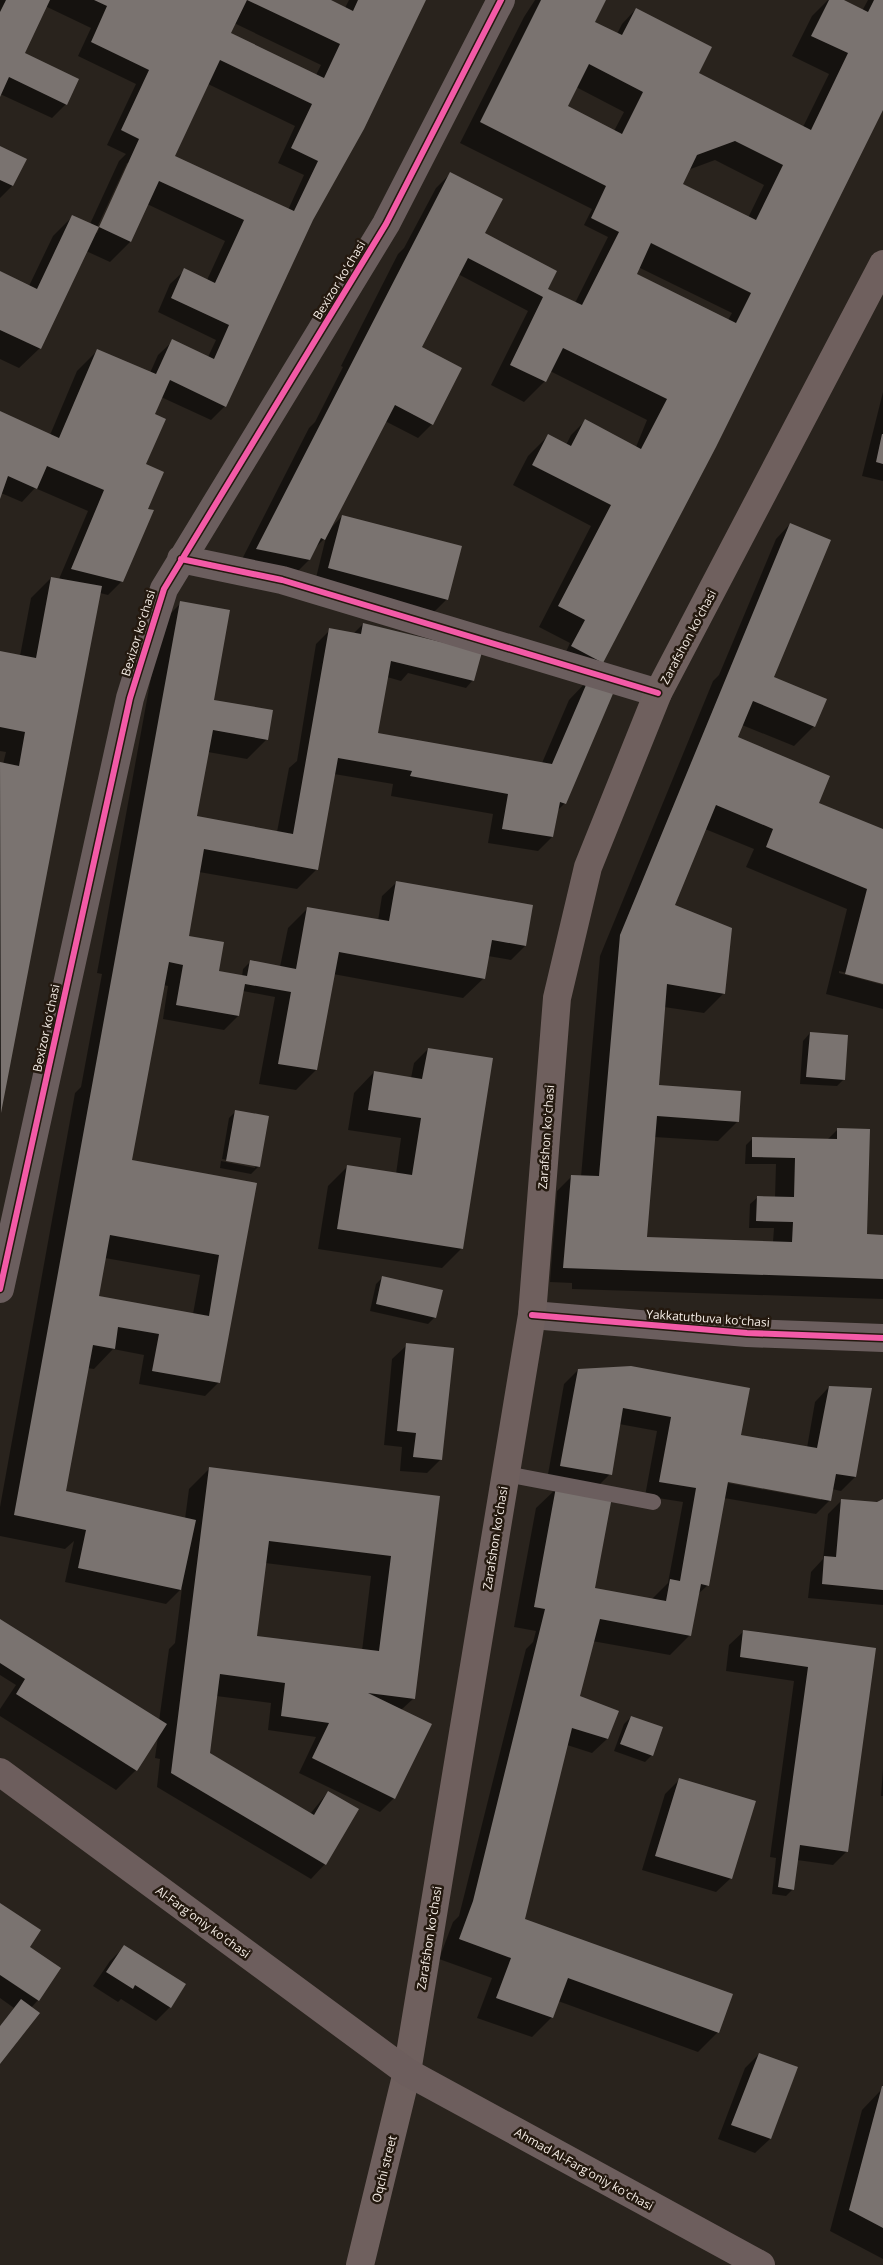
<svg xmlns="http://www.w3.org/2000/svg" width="883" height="2265" font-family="'Open Sans',sans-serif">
<rect width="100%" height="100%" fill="#29231d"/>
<!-- shadow -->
<path fill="#0007" fill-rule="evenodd" d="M 0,0 L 328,0 L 345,8 L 349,0 L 425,0 L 310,221 L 225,406 L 211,420 L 161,397 L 154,415 L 144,465 L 147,509 L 122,581 L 108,595 L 100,593 L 0,1111 L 0,764 L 3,764 L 6,752 L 0,751 L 0,652 L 20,656 L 31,598 L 51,578 L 59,579 L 88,511 L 35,488 L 22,502 L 1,493 L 0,496 L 0,412 L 50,435 L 77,371 L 97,351 L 150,373 L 158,355 L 173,341 L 208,357 L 216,340 L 158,312 L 170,284 L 185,270 L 207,280 L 225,241 L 147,204 L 130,242 L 110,262 L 86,251 L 40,348 L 19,368 L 0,359 L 0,272 L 29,286 L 53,236 L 73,216 L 90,224 L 119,161 L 126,154 L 107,145 L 136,84 L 78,56 L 91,28 L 45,6 L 23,53 L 66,104 L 52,118 L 0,94 ZM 234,23 L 321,65 L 316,75 L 229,34 ZM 208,84 L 295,126 L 278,163 L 304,175 L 288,210 L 173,156 ZM 127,163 L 129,163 L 97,233 L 95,232 Z
M 535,0 L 605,0 L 593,22 L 617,34 L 622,24 L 636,9 L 697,74 L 803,127 L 829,74 L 792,56 L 812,16 L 828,0 L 841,0 L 862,11 L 868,0 L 883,0 L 883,106 L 602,662 L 565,654 L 570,643 L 539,627 L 591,526 L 513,485 L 528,456 L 548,436 L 566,445 L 571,435 L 585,421 L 636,447 L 647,420 L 550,371 L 545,381 L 524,402 L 491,385 L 528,311 L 458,274 L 421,347 L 432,424 L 418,438 L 385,421 L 331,528 L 342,516 L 447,599 L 433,613 L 315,582 L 326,537 L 315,548 L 309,560 L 289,580 L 237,569 L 309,428 L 315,422 L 343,367 L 341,366 L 398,254 L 404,248 L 436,188 L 451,173 L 484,234 L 544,294 L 575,303 L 608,237 L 584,225 L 592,209 L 460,143 L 524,17 ZM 576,87 L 624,112 L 614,131 L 566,107 ZM 715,160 L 764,185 L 748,218 L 681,184 L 688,170 ZM 638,267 L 732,313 L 728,320 L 635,274 Z
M 0,147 L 25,159 L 12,186 L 0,198 Z
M 883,392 L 883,481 L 862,476 Z
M 790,524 L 773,676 L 814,726 L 794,746 L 742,725 L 736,738 L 817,803 L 883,831 L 883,982 L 839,971 L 839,973 L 883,985 L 883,1009 L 826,994 L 847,909 L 746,867 L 754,849 L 705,829 L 674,905 L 724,993 L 704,1013 L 664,1007 L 658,1086 L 738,1121 L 718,1141 L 654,1137 L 646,1238 L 773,1242 L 774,1228 L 749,1228 L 750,1204 L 758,1197 L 775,1197 L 776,1164 L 745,1164 L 746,1145 L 753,1138 L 827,1140 L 838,1129 L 866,1236 L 883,1236 L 883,1299 L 572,1289 L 572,1283 L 550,1282 L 557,1191 L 571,1177 L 581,1177 L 600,956 L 713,681 L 719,675 L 776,539 Z
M 181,603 L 212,701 L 267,739 L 247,759 L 208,752 L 196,817 L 277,832 L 289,768 L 297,761 L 316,644 L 330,630 L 353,634 L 363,624 L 473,680 L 466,688 L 408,673 L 401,681 L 387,677 L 377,734 L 542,763 L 569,700 L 589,679 L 565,803 L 557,811 L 552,837 L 538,851 L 488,843 L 493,814 L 391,796 L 393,784 L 334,774 L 317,869 L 297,889 L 199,872 L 187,937 L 216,972 L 242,977 L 243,969 L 250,962 L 280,967 L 288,928 L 308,908 L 378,921 L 382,896 L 397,882 L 532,906 L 525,946 L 511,960 L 488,956 L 484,978 L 463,998 L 333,974 L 316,1070 L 296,1090 L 259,1084 L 275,997 L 243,991 L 238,1016 L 224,1030 L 163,1019 L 168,986 L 163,985 L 131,1161 L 256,1184 L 219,1382 L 205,1396 L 139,1384 L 144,1355 L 113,1349 L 94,1369 L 87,1368 L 64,1492 L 185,1519 L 189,1489 L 209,1469 L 439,1498 L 414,1698 L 401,1710 L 394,1798 L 380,1812 L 299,1773 L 316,1737 L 268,1730 L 271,1703 L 216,1696 L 208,1754 L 310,1814 L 328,1792 L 325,1864 L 311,1879 L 157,1787 L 160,1759 L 155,1758 L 158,1736 L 136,1770 L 116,1790 L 0,1716 L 0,1709 L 16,1685 L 0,1675 L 0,1620 L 159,1721 L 169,1649 L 175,1643 L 182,1588 L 166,1604 L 65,1582 L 74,1541 L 65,1549 L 0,1536 L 0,1507 L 75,1093 L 81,1087 L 102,974 L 97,973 L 161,623 ZM 105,1258 L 200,1275 L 193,1314 L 98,1297 ZM 265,1563 L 371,1576 L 362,1651 L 256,1637 Z
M 810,1033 L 844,1079 L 837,1086 L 800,1084 L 803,1041 Z
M 428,1049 L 462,1248 L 442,1268 L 318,1249 L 328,1186 L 348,1166 L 396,1174 L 401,1138 L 348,1130 L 354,1093 L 374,1072 L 411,1078 L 414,1063 Z
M 236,1111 L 258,1167 L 251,1174 L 220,1168 L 221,1161 L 255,1168 L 255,1165 L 222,1159 L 229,1118 Z
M 383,1277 L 435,1317 L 428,1324 L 370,1311 L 376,1284 Z
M 407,1345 L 441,1459 L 427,1473 L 400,1471 L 402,1447 L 384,1445 L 392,1359 Z
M 578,1370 L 740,1436 L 807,1448 L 815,1402 L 829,1387 L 855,1477 L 841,1491 L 832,1489 L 830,1500 L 816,1514 L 724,1498 L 708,1585 L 697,1595 L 690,1635 L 670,1655 L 592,1641 L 579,1697 L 618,1712 L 607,1739 L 592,1753 L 567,1745 L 523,1920 L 718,2032 L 698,2052 L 558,2001 L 552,2017 L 532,2037 L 477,2018 L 492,1978 L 439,1959 L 453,1922 L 459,1916 L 526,1649 L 533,1642 L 536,1631 L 514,1627 L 536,1508 L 557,1488 L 593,1589 L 651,1600 L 668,1583 L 683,1502 L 645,1496 L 657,1431 L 619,1424 L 610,1474 L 596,1488 L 547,1480 L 564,1384 ZM 722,1480 L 821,1497 L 821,1500 L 722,1482 Z
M 842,1500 L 877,1503 L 883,1501 L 883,1605 L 808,1598 L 811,1572 L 823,1559 L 828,1514 Z
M 744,1631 L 871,1677 L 847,1851 L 833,1865 L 797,1860 L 793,1889 L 786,1896 L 772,1894 L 776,1858 L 770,1857 L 794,1681 L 726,1671 L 729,1645 Z
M 631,1717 L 652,1755 L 645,1762 L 614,1751 L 624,1724 Z
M 883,1769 L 883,1796 L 881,1796 Z
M 680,1779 L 731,1878 L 716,1892 L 642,1870 L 665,1794 Z
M 0,1905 L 28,1948 L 38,2000 L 31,2008 L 0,2062 L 0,2026 L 14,2008 L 0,1998 Z
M 124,1947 L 184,1985 L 170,2007 L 156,2021 L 121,1999 L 118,2002 L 93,1986 L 110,1961 Z
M 759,2054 L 796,2068 L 770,2139 L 755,2153 L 718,2139 L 745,2068 Z
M 882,2089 L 883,2090 L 883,2259 L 830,2231 L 862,2110 Z"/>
<!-- building -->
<path fill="#7a7370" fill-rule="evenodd" d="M 6,0 L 50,0 L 25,53 L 79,79 L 67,105 L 9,77 L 0,97 L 0,12 Z
M 94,0 L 247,0 L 231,33 L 324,78 L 340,44 L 247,0 L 331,0 L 353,11 L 358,0 L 426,0 L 364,129 L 313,220 L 226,407 L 170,380 L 155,414 L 166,419 L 146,464 L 164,472 L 148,509 L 154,510 L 123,582 L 71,569 L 104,490 L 47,466 L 37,489 L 8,476 L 0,499 L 0,411 L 59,438 L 97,349 L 156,374 L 172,339 L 214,359 L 229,325 L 171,298 L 184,268 L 215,283 L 244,220 L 159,181 L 131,242 L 99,227 L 139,139 L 121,130 L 149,70 L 91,42 L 107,6 ZM 220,60 L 312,104 L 291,148 L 318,161 L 294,211 L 175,156 Z
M 541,0 L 606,0 L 595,22 L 622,35 L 636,8 L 712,47 L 699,73 L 811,130 L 848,53 L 811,36 L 829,0 L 844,0 L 868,12 L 874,0 L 883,0 L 883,110 L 716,447 L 603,663 L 571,646 L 585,620 L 558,606 L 611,505 L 532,465 L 548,434 L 571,446 L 585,419 L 641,449 L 667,399 L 563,348 L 546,382 L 510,365 L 543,297 L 468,258 L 422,347 L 462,368 L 433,425 L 395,405 L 325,540 L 321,538 L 310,560 L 256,549 L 450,172 L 503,199 L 485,233 L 557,271 L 548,289 L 582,305 L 619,232 L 591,218 L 606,186 L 480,122 ZM 589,64 L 643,92 L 622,134 L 568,106 ZM 735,141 L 783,165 L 756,220 L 683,184 L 697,155 ZM 651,243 L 751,293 L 736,323 L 637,274 Z
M 0,146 L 27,159 L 13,186 L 0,180 Z
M 72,215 L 99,227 L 41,349 L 0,330 L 0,271 L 37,289 Z
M 882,434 L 883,434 L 883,464 L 876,462 Z
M 342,515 L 462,546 L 448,600 L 328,568 Z
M 790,523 L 831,540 L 774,677 L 827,699 L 815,727 L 753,701 L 738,737 L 830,776 L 819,803 L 883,829 L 883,984 L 845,974 L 867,889 L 766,847 L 773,829 L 716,805 L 675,905 L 732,928 L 725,994 L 667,984 L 659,1085 L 741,1091 L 739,1122 L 657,1116 L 647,1237 L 792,1242 L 793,1222 L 756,1221 L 757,1196 L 794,1197 L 795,1158 L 752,1157 L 752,1137 L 837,1139 L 837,1128 L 870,1129 L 867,1234 L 883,1235 L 883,1279 L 563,1268 L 571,1175 L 599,1176 L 620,935 Z
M 51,577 L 102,586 L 1,1113 L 0,762 L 19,766 L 25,732 L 0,727 L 0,651 L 36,658 Z
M 180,601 L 230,610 L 214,700 L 273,710 L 268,740 L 213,730 L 197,816 L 293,834 L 329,628 L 361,634 L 363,623 L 482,652 L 474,681 L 391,661 L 378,733 L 552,764 L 589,678 L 615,689 L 566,804 L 560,802 L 553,837 L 502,829 L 508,794 L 410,776 L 412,771 L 338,758 L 318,870 L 204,849 L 189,936 L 224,942 L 219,971 L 247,976 L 250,960 L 296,969 L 307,907 L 389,921 L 396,881 L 533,905 L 526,946 L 492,940 L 485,979 L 339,952 L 317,1070 L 278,1064 L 291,992 L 245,984 L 239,1016 L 176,1005 L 183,965 L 169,962 L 132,1160 L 257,1183 L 220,1383 L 152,1371 L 159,1334 L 118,1327 L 115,1349 L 93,1345 L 66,1491 L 196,1520 L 181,1590 L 78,1568 L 86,1530 L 14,1515 ZM 110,1235 L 219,1255 L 209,1316 L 99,1296 Z
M 810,1032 L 848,1035 L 845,1080 L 806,1077 Z
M 428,1048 L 493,1058 L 463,1249 L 337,1229 L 347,1165 L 412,1175 L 421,1118 L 368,1110 L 374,1071 L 422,1079 Z
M 235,1110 L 269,1116 L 260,1167 L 226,1161 Z
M 382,1276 L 443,1290 L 436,1318 L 376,1304 Z
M 406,1343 L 454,1348 L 442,1460 L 413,1457 L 416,1433 L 397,1431 Z
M 631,1366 L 750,1388 L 741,1435 L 817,1448 L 829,1386 L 872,1388 L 856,1477 L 836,1474 L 831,1501 L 728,1482 L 709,1586 L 701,1584 L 691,1636 L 600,1619 L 580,1696 L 619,1711 L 608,1739 L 572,1728 L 525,1919 L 733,1994 L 719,2033 L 568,1978 L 553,2018 L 496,1998 L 511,1958 L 459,1939 L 473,1901 L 545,1609 L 534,1607 L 556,1487 L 612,1497 L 595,1588 L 666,1601 L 670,1579 L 680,1581 L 696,1488 L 659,1482 L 671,1417 L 623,1408 L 612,1475 L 560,1466 L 578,1369 Z
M 209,1467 L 440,1496 L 415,1699 L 368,1693 L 432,1724 L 395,1799 L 312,1758 L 329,1723 L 281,1716 L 285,1683 L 220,1674 L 210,1753 L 314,1815 L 328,1791 L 359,1809 L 326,1865 L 171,1773 ZM 269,1541 L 391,1556 L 379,1651 L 257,1636 Z
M 841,1499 L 877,1502 L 883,1499 L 883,1590 L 822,1584 L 824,1556 L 836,1557 Z
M 0,1619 L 167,1724 L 137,1771 L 16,1694 L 25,1679 L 0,1663 Z
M 743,1630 L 876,1648 L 848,1852 L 800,1845 L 794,1890 L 778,1887 L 808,1667 L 740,1657 Z
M 631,1716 L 663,1727 L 653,1756 L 620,1744 Z
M 679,1778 L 756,1801 L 732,1879 L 655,1856 Z
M 0,1903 L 41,1930 L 30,1947 L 61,1968 L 39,2001 L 0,1975 Z
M 124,1945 L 186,1984 L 171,2008 L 135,1985 L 133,1989 L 106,1972 Z
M 21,1999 L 40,2013 L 0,2064 L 0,2026 Z
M 759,2053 L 798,2067 L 771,2139 L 731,2125 Z
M 882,2086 L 883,2086 L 883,2228 L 849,2210 Z"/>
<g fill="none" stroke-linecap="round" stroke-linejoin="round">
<!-- service -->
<path stroke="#6b5e5e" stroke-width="16" d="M 506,1474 L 653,1502"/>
<!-- minor -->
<path stroke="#6b5e5e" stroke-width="28" d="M 181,559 L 282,580 L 658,693
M 0,1289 L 130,698 L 164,589 L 386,224 L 501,0
M 532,1315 L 747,1333 L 883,1338"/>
<!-- secondary -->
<path stroke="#6f605e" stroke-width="28" d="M 360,2265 L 407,2072 L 532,1315 L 557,998 L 588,867 L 658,693 L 883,264"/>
<!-- primary -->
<path stroke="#6d5e5d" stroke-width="28" d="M 0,1772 L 407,2072 L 761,2265"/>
<defs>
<path id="cycleway" d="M 181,559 L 282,580 L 658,693
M 0,1289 L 130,698 L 164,589 L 386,224 L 501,0
M 532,1315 L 747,1333 L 883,1338"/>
</defs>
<!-- cycleway casing -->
<use href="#cycleway" stroke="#24190f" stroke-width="9"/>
<!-- cycleway -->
<use href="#cycleway" stroke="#f35aa7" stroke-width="6"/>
</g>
<g text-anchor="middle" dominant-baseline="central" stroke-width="5" stroke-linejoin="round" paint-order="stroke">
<!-- street labels -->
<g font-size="12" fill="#f5ede6" stroke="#24190f">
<text transform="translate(339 280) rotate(-59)">Bexizor koʻchasi</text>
<text transform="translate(138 633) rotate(-73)">Bexizor koʻchasi</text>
<text transform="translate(688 637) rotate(-62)">Zarafshon koʻchasi</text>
<text transform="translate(46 1028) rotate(-78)">Bexizor koʻchasi</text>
<text transform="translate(546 1137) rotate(-86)">Zarafshon koʻchasi</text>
<text transform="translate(708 1318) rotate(4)">Yakkatutbuva koʻchasi</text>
<text transform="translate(495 1538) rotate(-81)">Zarafshon koʻchasi</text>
<text transform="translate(203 1922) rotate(36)">Al-Fargʻoniy koʻchasi</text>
<text transform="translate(429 1938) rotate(-81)">Zarafshon koʻchasi</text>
<text transform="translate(384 2169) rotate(-76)">Oqchi street</text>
<text transform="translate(584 2169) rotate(29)">Ahmad Al-Fargʻoniy koʻchasi</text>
</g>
</g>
</svg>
